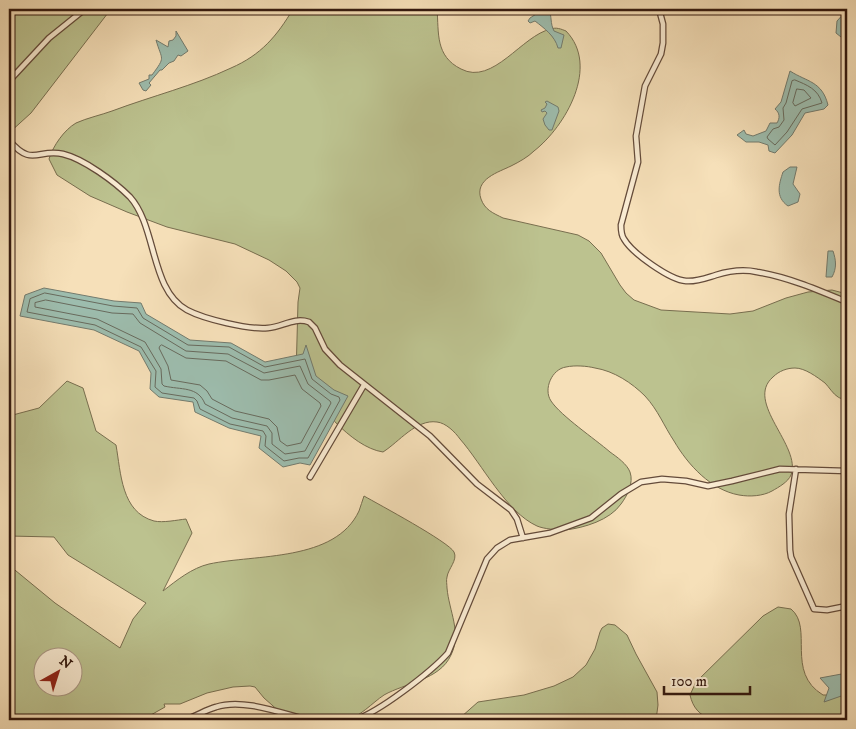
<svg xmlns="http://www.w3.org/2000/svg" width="856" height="729" font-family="'IM FELL DW Pica',serif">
<rect width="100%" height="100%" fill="#f6e0b9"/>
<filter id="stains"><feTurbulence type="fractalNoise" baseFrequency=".004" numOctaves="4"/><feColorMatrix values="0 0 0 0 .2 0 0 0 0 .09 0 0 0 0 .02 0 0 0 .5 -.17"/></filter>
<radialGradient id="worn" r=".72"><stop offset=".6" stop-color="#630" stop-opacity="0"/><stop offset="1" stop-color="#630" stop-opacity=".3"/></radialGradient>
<!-- green -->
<path fill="#bcc28f" stroke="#786e4f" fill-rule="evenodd" d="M 9,9 L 111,9 L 31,113 L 9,133 Z
M 293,9 L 437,9 C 439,33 435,56 461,69 C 493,86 522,35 551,29 C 556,27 561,29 566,31 C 600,66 566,126 534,151 C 528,157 519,162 511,166 C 499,172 474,179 481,199 C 485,210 493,213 503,218 L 578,235 L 589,241 L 601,253 L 620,285 L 626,293 L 634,300 L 661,310 L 730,314 L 753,311 L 786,298 L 808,292 L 832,290 L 847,294 L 847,400 C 846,400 839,398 838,397 C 833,394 829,387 825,383 C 817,377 805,368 795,368 C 787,368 779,371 773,377 C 744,402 802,446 791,475 C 788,482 779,487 772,491 C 763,496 750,497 739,495 C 711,490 688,465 674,441 C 664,426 658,410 645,396 C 632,383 614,371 595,368 C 587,366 575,365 566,367 C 552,369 543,389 551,401 C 561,416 595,439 610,452 C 617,457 627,464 630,472 C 634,483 627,496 621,504 C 610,520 584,528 565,530 C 557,530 544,529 537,526 C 506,512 482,464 460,439 C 455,432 446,423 437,422 C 416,419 399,442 383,452 C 350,447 316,401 296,376 L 298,302 L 300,288 L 297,282 L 286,271 L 269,260 L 235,244 L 167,227 L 127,212 L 90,196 L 57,175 L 49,159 C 53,146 64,130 76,123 C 87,118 101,115 112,111 C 152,96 193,86 231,68 C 261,55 277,36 293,9 Z
M 67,381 L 83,388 L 96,431 L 116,445 C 121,473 121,512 154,521 C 163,523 177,520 186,519 L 192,533 L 163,591 C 177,580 192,568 209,564 C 256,554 335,562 359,511 C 361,506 362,501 364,496 C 378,504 449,542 454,552 C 458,560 448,569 447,577 C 446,580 447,585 447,588 C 449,611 462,633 451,655 C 440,680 405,683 384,695 C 372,703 360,717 346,720 C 333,723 305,720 289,720 L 264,698 L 255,687 L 250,686 L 233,687 L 207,693 L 180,704 L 164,704 L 165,707 L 142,720 L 9,720 L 9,544 L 10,566 L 55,603 L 120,648 L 133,619 L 146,603 L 68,555 L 54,537 L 9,536 L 9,416 L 39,408 ZM 42,656 L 72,656 L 72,686 L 42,686 Z
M 778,607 L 791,609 C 814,628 785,672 823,695 L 828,695 L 847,683 L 847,720 L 711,720 C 699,714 693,708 690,695 L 696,682 L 763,616 Z
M 608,624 L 615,625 L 627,635 L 636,654 L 657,692 L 658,705 L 656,720 L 461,720 L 461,717 L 478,702 L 524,695 L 554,686 L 573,677 L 586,665 L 595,649 L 600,632 L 602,628 Z"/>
<!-- water -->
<path fill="#9dbdae" stroke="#737b6e" d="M 544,9 L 549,9 C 552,17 550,23 554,31 L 564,35 L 561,48 L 558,48 C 555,36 544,28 535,21 L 530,23 L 528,21 L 530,18 Z
M 847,10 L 847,33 L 841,37 L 836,33 L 837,21 Z
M 176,31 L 188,51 L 181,56 L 178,55 L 174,61 L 169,63 L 162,70 L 160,70 L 149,83 L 151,85 L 146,91 L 143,90 L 139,83 L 149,79 L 149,75 L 152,75 C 166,56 162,61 156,40 L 168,47 L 169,41 L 173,40 L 176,36 Z
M 790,71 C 807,82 822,81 828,105 L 824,109 L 805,113 L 792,135 L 775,153 L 769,151 L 768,145 L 759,142 L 746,142 L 737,135 L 744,130 L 746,134 L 753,136 L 766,131 L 770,123 L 777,123 C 780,118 780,113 775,109 L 781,102 Z
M 547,101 L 558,107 L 559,111 L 552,130 L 549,130 L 545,125 L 543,119 L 547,113 L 545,111 L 542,112 L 541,110 L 545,108 L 547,104 L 545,102 Z
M 790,167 L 797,167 L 793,184 L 800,194 L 798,202 L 788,206 C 775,197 779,184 783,172 Z
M 828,251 L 833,251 C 836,260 837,268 832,277 L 826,277 Z
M 44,288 L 114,301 L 141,303 L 146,314 L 190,340 L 231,343 L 265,362 L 303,354 L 306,345 L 316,376 L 334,390 L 348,396 L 310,465 L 300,463 L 283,467 L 259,448 L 261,436 L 229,428 L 195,412 L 193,402 L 159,397 L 150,389 L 151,373 L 139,351 L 94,330 L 20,316 L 25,295 Z
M 847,673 L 847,694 L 824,702 L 829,688 L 820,678 Z"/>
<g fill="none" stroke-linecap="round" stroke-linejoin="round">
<!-- shore -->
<path stroke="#686b5e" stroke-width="1" d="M 795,80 C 807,85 818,89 822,103 L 802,109 L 787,132 L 775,145 L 768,139 L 767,137 L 773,129 L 779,127 L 784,120 L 783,108 L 786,103 L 792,81 Z
M 797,89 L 804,90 L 811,98 L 795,106 L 793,103 Z
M 45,293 L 113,306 L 137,308 L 143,318 L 188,345 L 229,347 L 265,367 L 305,359 L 312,379 L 331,394 L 339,397 L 340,400 L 308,458 L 299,458 L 284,461 L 265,446 L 266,436 L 263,431 L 230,424 L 200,409 L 197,401 L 194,398 L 162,393 L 155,387 L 156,371 L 141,347 L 95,325 L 27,312 L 30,299 Z
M 46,300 L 112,313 L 133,314 L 140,323 L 186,351 L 228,354 L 264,373 L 300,366 L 308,384 L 330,401 L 331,403 L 305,451 L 285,454 L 272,444 L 272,433 L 267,426 L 232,418 L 205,404 C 198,386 181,390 164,386 L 162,384 L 161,369 L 145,342 L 97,319 L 35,307 L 35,303 Z
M 162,345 L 186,358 L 226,361 L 261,380 L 269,380 L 295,375 L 302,389 L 320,403 L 321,406 L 301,443 L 287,446 L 280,441 L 277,427 L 269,419 L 235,411 L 212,399 L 207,391 L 200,385 L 171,380 L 168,366 L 159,348 L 160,346 Z"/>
<defs>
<path id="minor" d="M 659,9 L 663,24 L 663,43 L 661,54 L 645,86 L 636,136 L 638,162 L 621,225 C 621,230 621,235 624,239 C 632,253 670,280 686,281 C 696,282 706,278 716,275 C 729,271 743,269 757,272 C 788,277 818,290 847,302
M 9,81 L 49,38 L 85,9
M 9,140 C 32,168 38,148 63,154 C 84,159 115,182 130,197 C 157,227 150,290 187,310 C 204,319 249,330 268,328 C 283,327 293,317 309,322 L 315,328 L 325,349 L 340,365 L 430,436 L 477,484 L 511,510 L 517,519 L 523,538
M 796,469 L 789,514 L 790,550 L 791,557 L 814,609 L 827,610 L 847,606
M 310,477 L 364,385
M 184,720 C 195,717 205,710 216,707 C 243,698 281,713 308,720
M 354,720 C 378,713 431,672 448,653 L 487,559 L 497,548 L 510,540 L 550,533 L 591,518 L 621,494 L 641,482 L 662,479 L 686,481 L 708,486 L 732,481 L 780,469 L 847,471"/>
</defs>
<!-- minor casing -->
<use href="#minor" stroke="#644b3a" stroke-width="7"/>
<!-- minor -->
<use href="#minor" stroke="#f9ebd2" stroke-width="4.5"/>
</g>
<!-- margin -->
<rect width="856" height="729" fill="none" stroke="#f6e0b9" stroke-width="30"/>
<rect x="10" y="10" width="836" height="709" fill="none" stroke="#34190f" stroke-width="2.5"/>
<rect x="15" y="15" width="826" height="699" fill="none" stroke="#34190f"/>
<!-- north arrow -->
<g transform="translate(58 672) rotate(39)"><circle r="24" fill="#f9ebd2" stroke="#aa9784"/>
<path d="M0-4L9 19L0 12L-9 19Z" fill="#8f2418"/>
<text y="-8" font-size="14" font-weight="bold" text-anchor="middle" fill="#34190f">N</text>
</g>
<!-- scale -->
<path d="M664 686v8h86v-8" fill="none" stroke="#34190f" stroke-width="2.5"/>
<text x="671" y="686" font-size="15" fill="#34190f" stroke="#f9ebd2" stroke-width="4" paint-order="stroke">100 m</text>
<rect width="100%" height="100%" filter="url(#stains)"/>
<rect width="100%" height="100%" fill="url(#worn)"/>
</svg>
